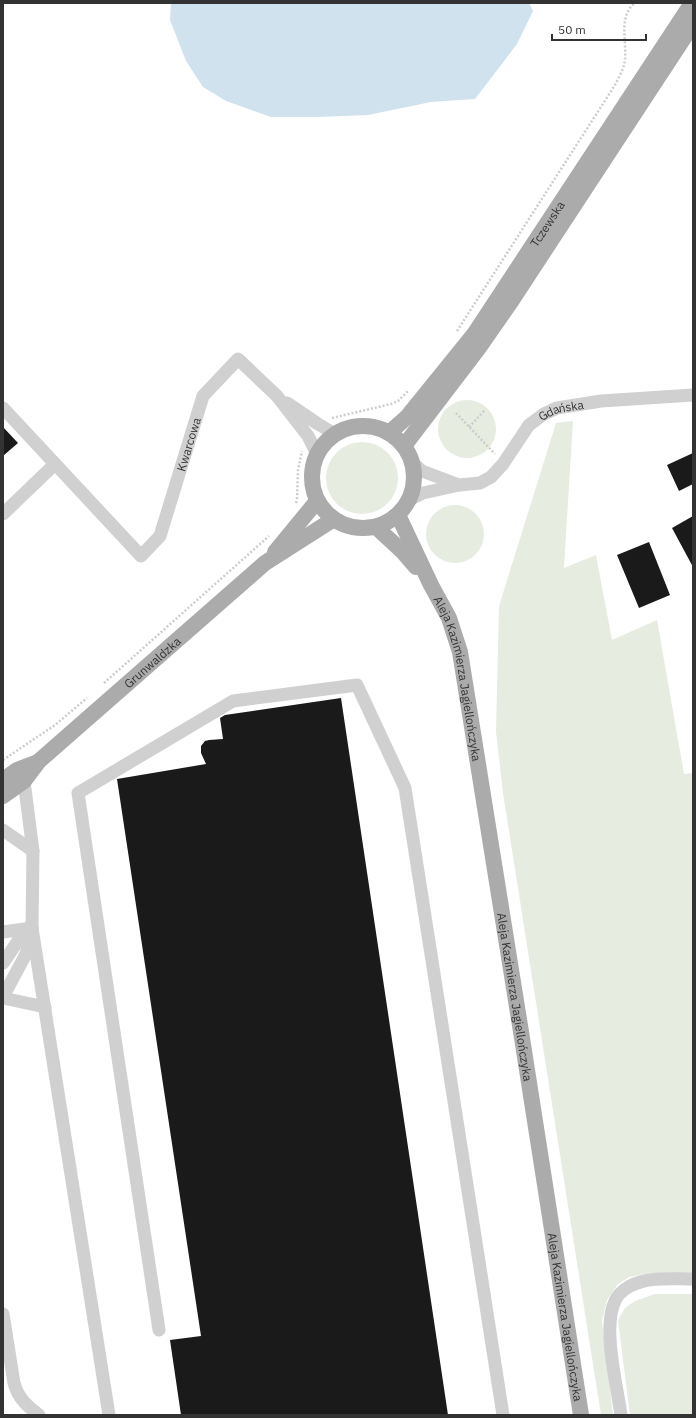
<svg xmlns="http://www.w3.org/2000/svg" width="696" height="1418" font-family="'IBM Plex Sans',sans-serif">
<rect width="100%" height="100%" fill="#fff"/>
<!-- green -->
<path fill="#e6ecdf" d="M438 429a29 29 0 1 1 58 0a29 29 0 1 1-58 0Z
M 573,421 L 564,568 L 596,555 L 612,640 L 657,620 L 684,774 L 693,773 L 693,1273 L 652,1273 L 629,1277 L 618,1284 L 607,1300 L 602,1321 L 613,1415 L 601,1415 L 503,793 L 496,732 L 499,606 L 556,423 Z
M326 478a36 36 0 1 1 72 0a36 36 0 1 1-72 0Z
M426 534a29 29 0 1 1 58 0a29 29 0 1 1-58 0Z
M 655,1294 L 693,1294 L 693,1415 L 630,1415 L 618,1320 L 625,1308 L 635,1301 Z"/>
<!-- water -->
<path fill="#cfe2ee" d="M 171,3 L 529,3 L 533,11 L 517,44 L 475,99 L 431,102 L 368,115 L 317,117 L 271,117 L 226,101 L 203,87 L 186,61 L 170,20 Z"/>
<!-- building -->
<path fill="#1a1a1a" d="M 3,427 L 18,443 L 3,456 Z
M 693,453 L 693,484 L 679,491 L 667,465 Z
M 693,516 L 693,567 L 672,528 Z
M 649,542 L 670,595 L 639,608 L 617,555 Z
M 341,698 L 448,1415 L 181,1415 L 170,1340 L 201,1336 L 117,779 L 206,764 L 201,753 L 201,746 L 205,741 L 209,740 L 223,739 L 220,718 L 225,715 Z"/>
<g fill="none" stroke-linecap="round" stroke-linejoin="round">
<!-- path -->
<path stroke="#cdcdcd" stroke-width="2.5" stroke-dasharray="2 2" stroke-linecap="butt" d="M 457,331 L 615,85 C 619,77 624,69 625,59 C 627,41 618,16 635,3
M 456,413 L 495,454
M 332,418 L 391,404 L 398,401 L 409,390
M 469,427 L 485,410
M 296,503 L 297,500 L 298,470 L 302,451
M 104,683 L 269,536
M 3,760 L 55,725 L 87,698"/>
<!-- minor -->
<g stroke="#d0d0d0" stroke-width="13">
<path d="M 287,403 L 318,424 L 335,434"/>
<path id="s1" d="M 3,408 L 141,556 L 160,536 L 203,396 L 238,359 L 277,396 L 308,436 L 317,454"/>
<path d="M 413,463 L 422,471 L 459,485"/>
<path id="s2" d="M 409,500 L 423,493 L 459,485 L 480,483 L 491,477 L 503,464 L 529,425 L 544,414 L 557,408 L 601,401 L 693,395"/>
<path d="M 3,514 L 55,464"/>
<path d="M 24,781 L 33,851 L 32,928 L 109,1415"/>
<path d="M 3,830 L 33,851"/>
<path d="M 3,932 L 32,928"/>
<path d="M 3,963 L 20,938 L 32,928"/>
<path d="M 3,997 L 26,954 L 31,934"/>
<path d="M 3,998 L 45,1007"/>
<path d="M 3,1314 L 14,1383 C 18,1398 27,1406 39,1415"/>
<path d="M 159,1330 L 78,793 L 233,701 L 357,685 L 405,788 L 503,1415"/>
<path d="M 621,1415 C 617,1385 602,1328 615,1301 C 617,1295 625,1289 630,1286 C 649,1276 673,1279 693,1279"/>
</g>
<!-- major -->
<g stroke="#ababab" stroke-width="16">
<circle cx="363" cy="477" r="51"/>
<path id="s3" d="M 389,433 L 407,417 L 475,333 L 692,3"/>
<path d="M 404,446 L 478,349 L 510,303 L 693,24"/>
<path id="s4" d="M 398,515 L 431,585 L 449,618 L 460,652 L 522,1038 L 581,1415"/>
<path d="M 376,527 L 403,552 L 416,567"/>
<path d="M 275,552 L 317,501"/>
<path d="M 3,780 L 17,770 L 38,762"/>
<path id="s5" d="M 3,796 L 24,781 L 39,761 L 265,563 L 334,519"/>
</g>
</g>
<g text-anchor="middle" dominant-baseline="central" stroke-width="4" stroke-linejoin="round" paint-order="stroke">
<!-- street labels -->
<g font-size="12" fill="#333" stroke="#fff">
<text stroke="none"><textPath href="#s3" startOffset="263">Tczewska</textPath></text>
<text stroke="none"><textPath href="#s2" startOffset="187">Gdańska</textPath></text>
<text stroke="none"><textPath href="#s1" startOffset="326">Kwarcowa</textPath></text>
<text stroke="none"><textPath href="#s5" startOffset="201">Grunwaldzka</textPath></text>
<text stroke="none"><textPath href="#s4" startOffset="176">Aleja Kazimierza Jagiellończyka</textPath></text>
<text stroke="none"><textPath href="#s4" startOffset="500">Aleja Kazimierza Jagiellończyka</textPath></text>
<text stroke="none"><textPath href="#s4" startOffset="824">Aleja Kazimierza Jagiellończyka</textPath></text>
</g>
</g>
<!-- border -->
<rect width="696" height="1418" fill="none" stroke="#333333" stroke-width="8"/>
<!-- scale -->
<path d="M552 34v6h94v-6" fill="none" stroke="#333333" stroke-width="2"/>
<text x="558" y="34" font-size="12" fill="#333333" stroke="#ffffff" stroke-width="3" paint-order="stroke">50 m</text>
</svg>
